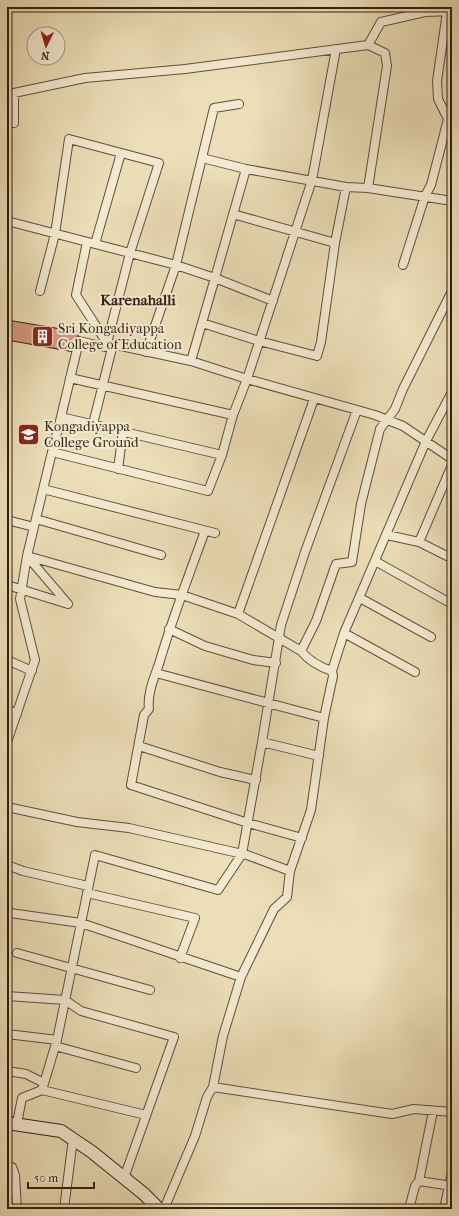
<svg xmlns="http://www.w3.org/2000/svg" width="459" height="1216" font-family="'IM FELL French Canon',serif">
<rect width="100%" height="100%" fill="#ecdeb8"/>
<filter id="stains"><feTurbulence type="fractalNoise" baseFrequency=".005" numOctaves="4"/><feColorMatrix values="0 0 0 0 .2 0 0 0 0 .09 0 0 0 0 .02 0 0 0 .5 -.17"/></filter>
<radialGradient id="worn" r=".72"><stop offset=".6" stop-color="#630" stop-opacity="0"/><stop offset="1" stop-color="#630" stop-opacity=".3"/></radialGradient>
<!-- building -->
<path fill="#d69783" stroke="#321f10" d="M 7,320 L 79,332 L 74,352 L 7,340 Z"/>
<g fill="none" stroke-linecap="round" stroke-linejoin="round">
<defs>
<path id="street" d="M 368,45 L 385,53 L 387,66 L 368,188
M 7,123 L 14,123 L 14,93 L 85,78 L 185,69 L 368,45 L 381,22 L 425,12 L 452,11
M 202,158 L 246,169 L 346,187 L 368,188 L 452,201
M 233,214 L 335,243
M 7,221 L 176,265 L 215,278 L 246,169
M 95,244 L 121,153
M 403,265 L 425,196 L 431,185 L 448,119 L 438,99 L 437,81 L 447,12
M 40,291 L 55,234 L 69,139 L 159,163 L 130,253 L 107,343 L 76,295 L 87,242
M 202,323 L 259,341 L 317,356 L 321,342 L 335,243 L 346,187
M 146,352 L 176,265 L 214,108 L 239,104
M 191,361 L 215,278 L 273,301
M 70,378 L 233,415
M 61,417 L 52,452 L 208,491 L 222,455 L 233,415 L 247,379 L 312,180 L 336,49
M 93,424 L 113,344
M 52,452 L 27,556 L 155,592 L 182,595 L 238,614 L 314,399
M 222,455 L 61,417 L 79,341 L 105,347 L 107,343 L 191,361 L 247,379 L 375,415 L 403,426 L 452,459
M 118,469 L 123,431
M 43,489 L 215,533
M 36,519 L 161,555
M 7,520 L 34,527
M 205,531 C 189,575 172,619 159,664 C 154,678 147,694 149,709 L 144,715 L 131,785 L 248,823 L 302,838
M 387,535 L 419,542 L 451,558 L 452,556
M 419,542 L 452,465
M 27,556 L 68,604
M 375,561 L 452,604
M 7,585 L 68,604
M 360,598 L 431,637
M 238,614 L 301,651 C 309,661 320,667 332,671
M 169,629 L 205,646 L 253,660 L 276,663
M 344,633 L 426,441 L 452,392
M 301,651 L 316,621 L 336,564 L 352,562 L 361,504 L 380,429 L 395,409 L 403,389 L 452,291
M 7,660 L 32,671
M 156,673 L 324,718
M 7,709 L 17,714
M 7,742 L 35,660 L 20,599 L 27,556
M 262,742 L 281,625 L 305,552 L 357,410
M 139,746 L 220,772 L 256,780
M 7,807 L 77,822 L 129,828 L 247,855 L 290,871
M 7,865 L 23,871 L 88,886
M 87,893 L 195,918 L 180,958
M 10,913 L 81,923 L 241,977
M 17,953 L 150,990
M 7,996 L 65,1000 L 81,1011 L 174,1037 L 124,1178
M 7,1034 L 57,1040
M 55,1046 L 136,1068
M 7,1071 L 26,1074 L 44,1083
M 213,1087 L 392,1114 L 414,1109 L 452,1112
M 42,1090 L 146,1115
M 17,1123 L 22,1098 L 42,1090 L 57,1040 L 95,855 L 218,890 L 242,854 L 262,742 L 319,756
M 7,1167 L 12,1167 L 15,1175 L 17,1209
M 419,1181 L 452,1186
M 64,1209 L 73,1139
M 164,1209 L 195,1136 L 207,1097 L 213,1087 L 223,1036 L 241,977 L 274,909 L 287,897 L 290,871 L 311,810 L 324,718 L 333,676 L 332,671 L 344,633 L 415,672
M 409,1209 L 415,1186 L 419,1181 L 433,1111
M 444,1209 L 452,1172"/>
<path id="secondary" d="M 7,1123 L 61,1131 L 92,1152 L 144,1194 L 159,1209"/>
</defs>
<!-- street casing -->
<use href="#street" stroke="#604f3a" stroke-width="10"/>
<!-- secondary casing -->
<use href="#secondary" stroke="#321f10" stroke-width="14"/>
<!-- street -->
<use href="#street" stroke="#f3ead1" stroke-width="8"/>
<!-- secondary -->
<use href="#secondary" stroke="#f3ead1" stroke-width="12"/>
</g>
<!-- icons -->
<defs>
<symbol id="building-square" viewBox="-11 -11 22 22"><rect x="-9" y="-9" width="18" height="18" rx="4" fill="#8f2418" stroke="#f3ead1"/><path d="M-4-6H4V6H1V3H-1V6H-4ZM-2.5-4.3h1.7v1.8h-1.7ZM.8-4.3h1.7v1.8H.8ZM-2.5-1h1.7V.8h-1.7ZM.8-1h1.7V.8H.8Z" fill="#fff"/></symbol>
<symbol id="university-square" viewBox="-11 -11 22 22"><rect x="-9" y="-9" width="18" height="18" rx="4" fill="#8f2418" stroke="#f3ead1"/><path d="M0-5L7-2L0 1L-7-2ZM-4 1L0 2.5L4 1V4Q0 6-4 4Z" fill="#fff"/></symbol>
</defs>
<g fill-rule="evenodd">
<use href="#building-square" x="30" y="324" width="25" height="25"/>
<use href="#university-square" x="16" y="422" width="25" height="25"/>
</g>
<g text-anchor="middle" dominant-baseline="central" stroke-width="4" stroke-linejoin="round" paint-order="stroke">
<!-- poi labels -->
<g font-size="14" fill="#321f10" stroke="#f3ead1" text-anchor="start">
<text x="58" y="328">Sri Kongadiyappa<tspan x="58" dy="16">College of Education</tspan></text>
<text x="44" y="426">Kongadiyappa<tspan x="44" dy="16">College Ground</tspan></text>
</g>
<!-- neighbourhood labels -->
<g font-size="15" font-weight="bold" fill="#321f10" stroke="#f3ead1">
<text x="138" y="300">Karenahalli</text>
</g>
</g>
<!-- margin -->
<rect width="459" height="1216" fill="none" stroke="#ecdeb8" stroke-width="24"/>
<rect x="8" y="8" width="443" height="1200" fill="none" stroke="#321f10" stroke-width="2"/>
<rect x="12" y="12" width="435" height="1192" fill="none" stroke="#321f10"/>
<!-- north arrow -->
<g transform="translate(46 46) rotate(185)"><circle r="19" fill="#f3ead1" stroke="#a69984"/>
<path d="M0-3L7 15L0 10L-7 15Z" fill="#8f2418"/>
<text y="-6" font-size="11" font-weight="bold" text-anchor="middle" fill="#321f10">N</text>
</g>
<!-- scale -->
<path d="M28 1182v6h66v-6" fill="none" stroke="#321f10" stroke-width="2"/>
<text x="34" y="1182" font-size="12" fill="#321f10" stroke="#f3ead1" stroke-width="3" paint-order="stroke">50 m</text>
<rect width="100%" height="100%" filter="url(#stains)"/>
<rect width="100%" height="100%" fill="url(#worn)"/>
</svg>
